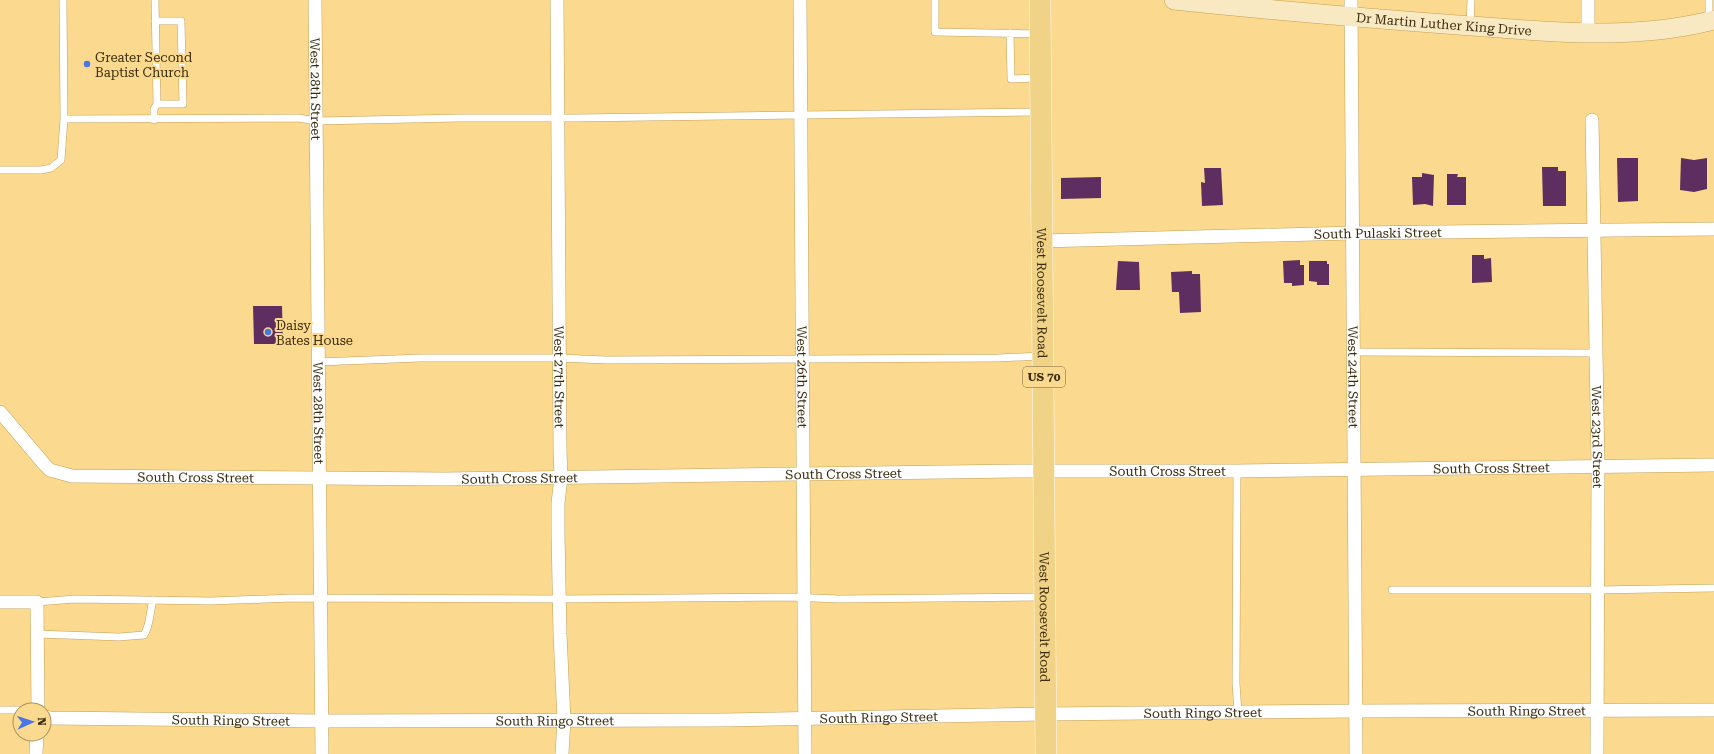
<svg xmlns="http://www.w3.org/2000/svg" width="1714" height="754" font-family="'Roboto Serif',serif">
<rect width="100%" height="100%" fill="#fbd98e"/>
<!-- building -->
<path fill="#5e2e60" d="M 1617,158 L 1638,158 L 1638,201 L 1618,202 Z
M 1681,158 L 1694,160 L 1707,158 L 1707,189 L 1694,192 L 1680,190 Z
M 1542,167 L 1558,167 L 1558,171 L 1566,171 L 1566,206 L 1543,206 Z
M 1204,168 L 1221,168 L 1223,205 L 1202,206 L 1201,182 L 1205,183 Z
M 1422,173 L 1434,175 L 1433,206 L 1425,204 L 1413,205 L 1412,177 L 1422,177 Z
M 1447,174 L 1458,174 L 1457,177 L 1466,177 L 1466,205 L 1447,205 Z
M 1101,177 L 1101,198 L 1061,199 L 1061,178 Z
M 1472,255 L 1484,255 L 1484,259 L 1491,258 L 1492,282 L 1472,283 Z
M 1300,260 L 1300,265 L 1304,265 L 1304,285 L 1292,286 L 1292,283 L 1284,283 L 1283,261 Z
M 1118,261 L 1139,262 L 1140,290 L 1116,290 Z
M 1309,261 L 1327,261 L 1327,264 L 1329,264 L 1329,285 L 1317,285 L 1317,282 L 1309,281 Z
M 1192,271 L 1192,274 L 1200,274 L 1201,312 L 1180,313 L 1179,292 L 1172,292 L 1171,272 Z
M 253,306 L 282,306 L 283,344 L 254,344 Z"/>
<g fill="none" stroke-linecap="round" stroke-linejoin="round">
<defs>
<path id="lane" d="M 935,0 L 935,32 L 1038,34
M 155,21 L 181,21 L 183,104 L 157,104
M 1709,21 L 1709,0
M 1470,26 L 1471,0
M 1010,33 L 1011,79 L 1039,78
M 64,119 L 298,118 L 317,121 L 459,118 L 576,118 L 1039,112
M 154,120 L 154,109 L 157,104 L 155,0
M 0,170 L 41,170 L 51,168 L 61,160 L 64,119 L 63,0
M 1353,352 L 1595,353
M 318,362 L 420,358 L 559,358 L 606,360 L 998,358 L 1041,356
M 1237,471 L 1236,683 L 1238,713
M 1392,590 L 1597,590 L 1714,588
M 37,602 L 75,599 L 211,601 L 292,598 L 560,599 L 789,597 L 839,599 L 1042,597
M 38,634 L 119,637 L 144,635 C 150,626 150,611 153,600
M 0,710 L 20,710
M 26,710 L 28,710"/>
<g id="street">
<path id="s1" d="M 315,0 L 322,754"/>
<path id="s2" d="M 557,0 L 560,449 L 561,478 L 558,503 L 558,534 L 560,634 L 564,720 L 562,754"/>
<path id="s3" d="M 800,0 L 805,754"/>
<path id="s4" d="M 1351,0 L 1356,754"/>
<path d="M 1588,34 L 1588,0"/>
<path id="s5" d="M 1592,120 L 1598,465 L 1597,754"/>
<path id="s6" d="M 1042,241 L 1353,233 L 1714,229"/>
<path id="s7" d="M 0,412 L 45,465 L 50,470 L 72,476 L 445,479 L 1022,471 L 1237,471 L 1714,465"/>
<path d="M 0,602 L 37,602 L 38,710"/>
<path id="s8" d="M 44,717 L 50,718 L 322,721 L 724,720 L 1045,714 L 1356,711 L 1714,710"/>
<path d="M 36,754 L 37,734"/>
</g>
<g id="secondary">
<path id="s9" d="M 1174,0 C 1269,10 1363,18 1458,25 C 1544,31 1629,42 1714,20"/>
</g>
<g id="primary">
<path id="s10" d="M 1040,0 L 1046,754"/>
</g>
</defs>
<!-- lane casing -->
<use href="#lane" stroke="#c1a056" stroke-width="8"/>
<!-- street casing -->
<use href="#street" stroke="#c1a056" stroke-width="14"/>
<!-- secondary casing -->
<use href="#secondary" stroke="#c1a056" stroke-width="20"/>
<!-- primary casing -->
<use href="#primary" stroke="#fff" stroke-width="22"/>
<!-- lane -->
<use href="#lane" stroke="#fff" stroke-width="7"/>
<!-- street -->
<use href="#street" stroke="#fff" stroke-width="13"/>
<!-- secondary -->
<use href="#secondary" stroke="#f8e9c3" stroke-width="19"/>
<!-- primary -->
<use href="#primary" stroke="#f1d387" stroke-width="21"/>
</g>
<!-- markers -->
<g fill="#4a75e7" stroke="#fbd98e" stroke-width="1.5">
<circle cx="87" cy="64" r="4"/>
<circle cx="268" cy="332" r="4"/>
</g>
<g text-anchor="middle" dominant-baseline="central" stroke-width="4" stroke-linejoin="round" paint-order="stroke">
<!-- shield labels -->
<rect fill="#fbd98e" stroke="#756134" stroke-width="1" x="1023" y="367" width="42" height="20" rx="3"/>
<g font-size="12" font-weight="bold" fill="#3b2d0e">
<text x="1044" y="377">US 70</text>
</g>
<!-- street labels -->
<g font-size="13" fill="#3b2d0e" stroke="#fbd98e">
<text stroke="none"><textPath href="#s9" startOffset="271">Dr Martin Luther King Drive</textPath></text>
<text stroke="none"><textPath href="#s1" startOffset="89">West 28th Street</textPath></text>
<text stroke="none"><textPath href="#s6" startOffset="336">South Pulaski Street</textPath></text>
<text stroke="none"><textPath href="#s10" startOffset="293">West Roosevelt Road</textPath></text>
<text stroke="none"><textPath href="#s2" startOffset="377">West 27th Street</textPath></text>
<text stroke="none"><textPath href="#s3" startOffset="377">West 26th Street</textPath></text>
<text stroke="none"><textPath href="#s4" startOffset="377">West 24th Street</textPath></text>
<text stroke="none"><textPath href="#s1" startOffset="413">West 28th Street</textPath></text>
<text stroke="none"><textPath href="#s5" startOffset="317">West 23rd Street</textPath></text>
<text stroke="none"><textPath href="#s7" startOffset="1519">South Cross Street</textPath></text>
<text stroke="none"><textPath href="#s7" startOffset="1195">South Cross Street</textPath></text>
<text stroke="none"><textPath href="#s7" startOffset="871">South Cross Street</textPath></text>
<text stroke="none"><textPath href="#s7" startOffset="223">South Cross Street</textPath></text>
<text stroke="none"><textPath href="#s7" startOffset="547">South Cross Street</textPath></text>
<text stroke="none"><textPath href="#s10" startOffset="617">West Roosevelt Road</textPath></text>
<text stroke="none"><textPath href="#s8" startOffset="1483">South Ringo Street</textPath></text>
<text stroke="none"><textPath href="#s8" startOffset="1159">South Ringo Street</textPath></text>
<text stroke="none"><textPath href="#s8" startOffset="835">South Ringo Street</textPath></text>
<text stroke="none"><textPath href="#s8" startOffset="187">South Ringo Street</textPath></text>
<text stroke="none"><textPath href="#s8" startOffset="511">South Ringo Street</textPath></text>
</g>
<!-- poi labels -->
<g font-size="13" fill="#3b2d0e" stroke="#fbd98e" text-anchor="start">
<text x="95" y="57">Greater Second<tspan x="95" dy="15">Baptist Church</tspan></text>
<text x="276" y="325">Daisy<tspan x="276" dy="15">Bates House</tspan></text>
</g>
</g>
<!-- north arrow -->
<g transform="translate(32 722) rotate(87)"><circle r="19" fill="#fbd98e" stroke="#ae945b"/>
<path d="M0-3L7 15L0 10L-7 15Z" fill="#4a75e7"/>
<text y="-6" font-size="11" font-weight="bold" text-anchor="middle" fill="#3b2d0e">N</text>
</g>
</svg>
